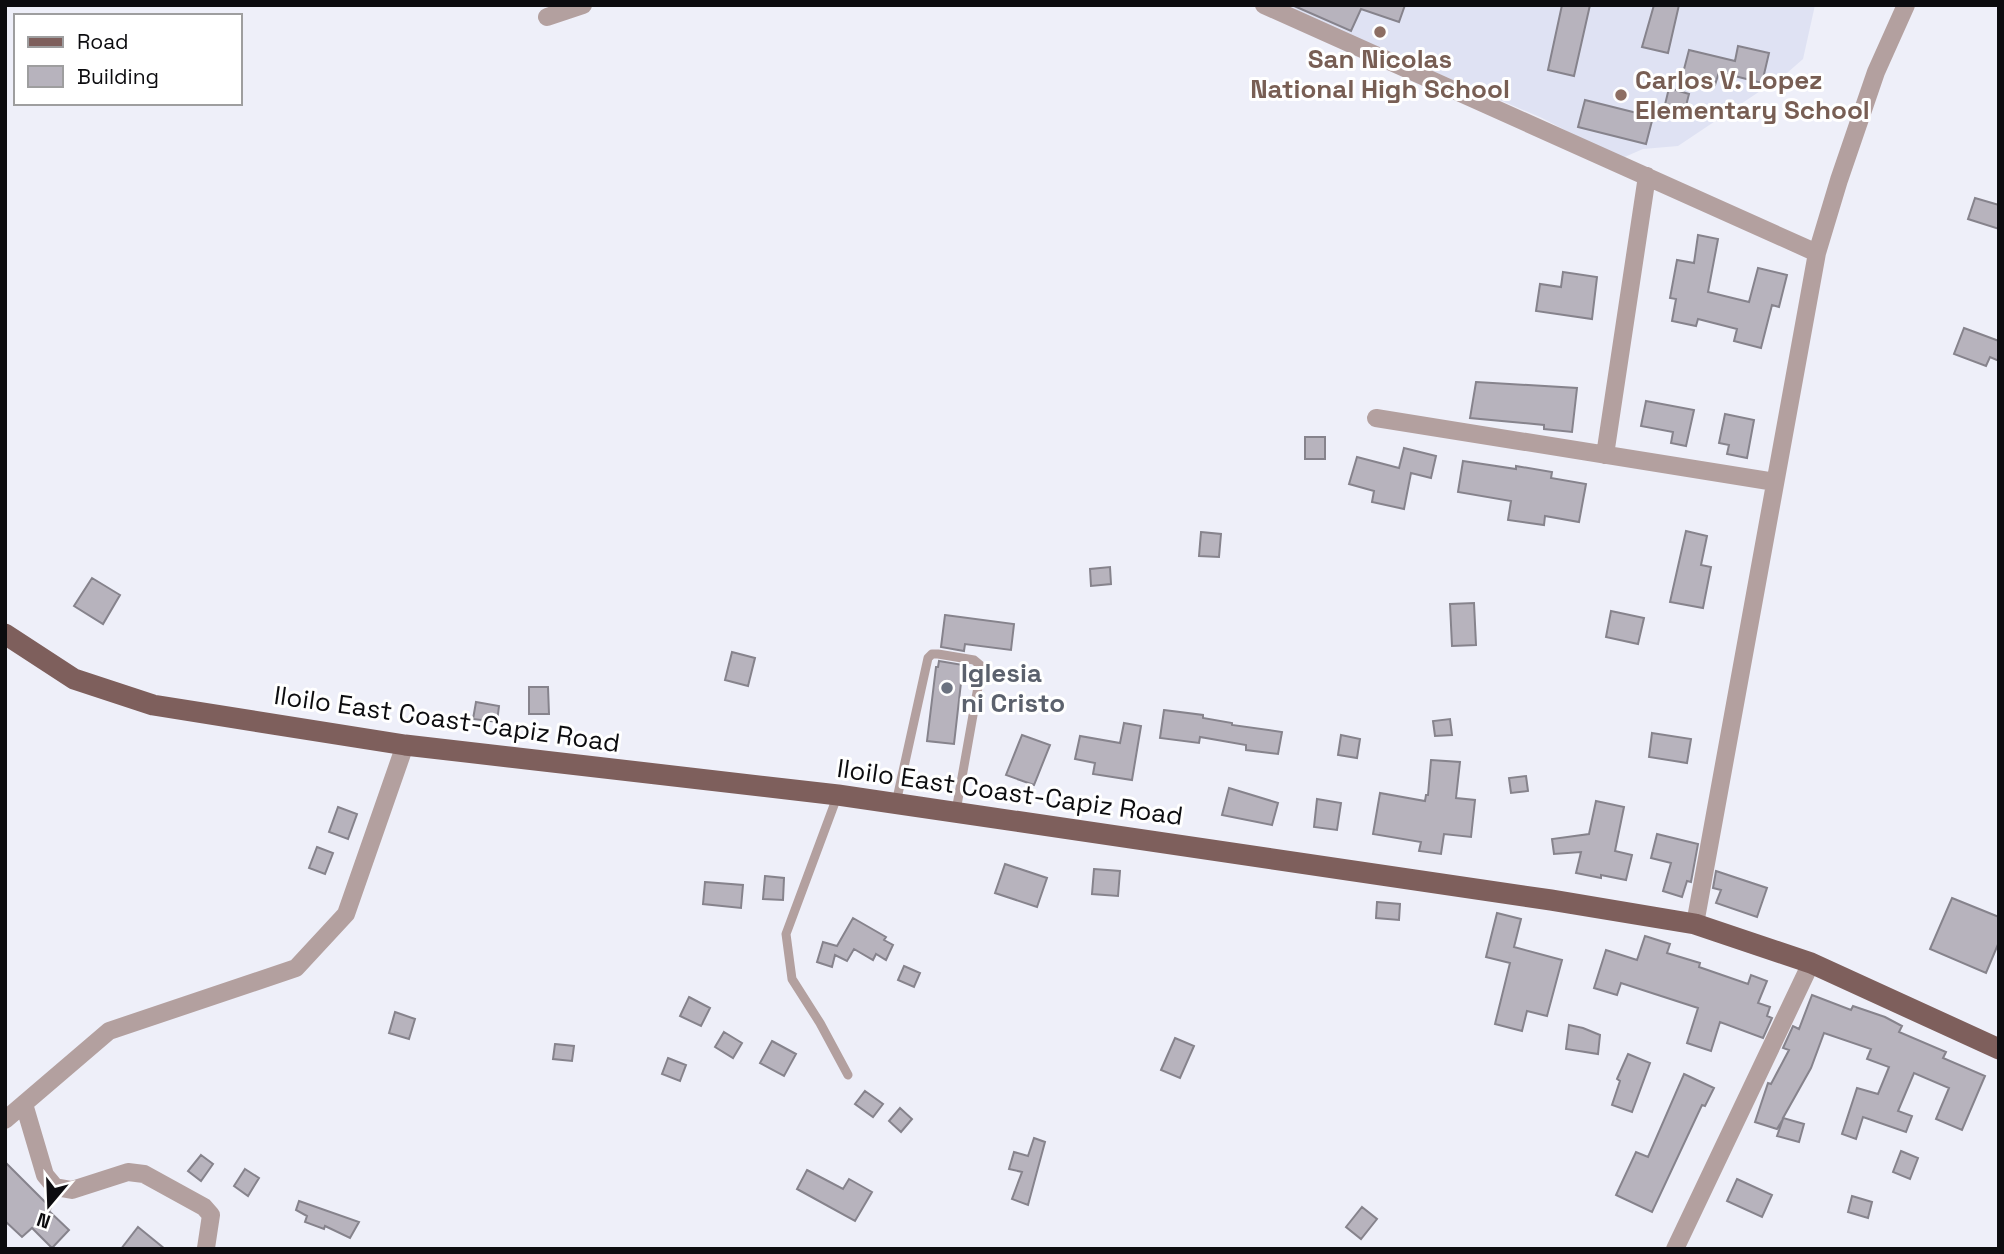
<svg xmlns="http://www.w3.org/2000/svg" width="2004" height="1254" font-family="'Space Grotesk',sans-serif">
<rect width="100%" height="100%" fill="#eeeff9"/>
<!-- built -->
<path fill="#dfe2f3" d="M 1279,5 L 1815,5 L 1803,59 L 1787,73 L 1678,146 L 1643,149 L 1620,159 L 1542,118 Z"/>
<!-- building -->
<path fill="#b7b3bd" stroke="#86838c" stroke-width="2" d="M 1292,5 L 1405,5 L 1399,22 L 1361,9 L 1351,31 Z
M 1562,5 L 1590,5 L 1574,76 L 1548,70 Z
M 1654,5 L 1679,5 L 1668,53 L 1642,47 Z
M 1738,46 L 1769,53 L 1762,83 L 1719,72 L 1715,85 L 1682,77 L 1689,50 L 1735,61 Z
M 1669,88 L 1689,94 L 1683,118 L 1663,113 Z
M 1585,100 L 1653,117 L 1646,144 L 1578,127 Z
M 1975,198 L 1999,205 L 1999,229 L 1968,219 Z
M 1698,235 L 1718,239 L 1708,292 L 1749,302 L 1758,268 L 1787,275 L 1779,307 L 1772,305 L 1761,348 L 1734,341 L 1737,329 L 1698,319 L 1696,326 L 1672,321 L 1676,299 L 1670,298 L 1677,260 L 1694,263 Z
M 1563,272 L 1597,277 L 1592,319 L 1536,311 L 1540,284 L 1561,287 Z
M 1964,328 L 1999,341 L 1999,361 L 1990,357 L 1986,366 L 1954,354 Z
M 1476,382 L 1577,388 L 1572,432 L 1544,429 L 1544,425 L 1470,418 Z
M 1646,401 L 1694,410 L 1686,446 L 1671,443 L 1673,432 L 1641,426 Z
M 1725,414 L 1754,420 L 1747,458 L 1727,454 L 1729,445 L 1719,443 Z
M 1305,437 L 1325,437 L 1325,459 L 1305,459 Z
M 1404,448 L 1436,456 L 1431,478 L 1411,473 L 1404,509 L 1372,502 L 1374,491 L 1349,484 L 1357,457 L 1399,468 Z
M 1463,461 L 1516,469 L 1516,466 L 1552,472 L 1551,478 L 1586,484 L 1579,522 L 1545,516 L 1544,525 L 1508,520 L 1511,501 L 1458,492 Z
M 1686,531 L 1707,536 L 1701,565 L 1711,567 L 1703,608 L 1670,602 Z
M 1201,532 L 1221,534 L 1219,557 L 1199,556 Z
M 1110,567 L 1111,584 L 1091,586 L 1090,569 Z
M 92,578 L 120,595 L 103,624 L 74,606 Z
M 1474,603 L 1476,645 L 1452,646 L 1450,604 Z
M 1611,611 L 1644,618 L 1638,644 L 1606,637 Z
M 945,615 L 1014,624 L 1011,650 L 965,644 L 964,651 L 941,647 Z
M 732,652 L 755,658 L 748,686 L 725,680 Z
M 939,661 L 963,665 L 954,744 L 927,741 L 936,667 L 938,667 Z
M 529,687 L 548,687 L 549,714 L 529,714 Z
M 476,702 L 499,706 L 497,722 L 473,719 Z
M 1164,710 L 1203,715 L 1203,718 L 1232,723 L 1232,725 L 1282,732 L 1278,754 L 1246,750 L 1246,745 L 1200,737 L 1199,743 L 1160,738 Z
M 1450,719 L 1452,735 L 1435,736 L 1433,721 Z
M 1124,723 L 1141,726 L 1132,780 L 1093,774 L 1095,763 L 1075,759 L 1080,736 L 1120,743 Z
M 1652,733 L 1691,739 L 1687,763 L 1649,757 Z
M 1022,735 L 1050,745 L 1034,785 L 1006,775 Z
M 1341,735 L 1360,739 L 1357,758 L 1338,755 Z
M 1431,760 L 1460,762 L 1456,798 L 1475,800 L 1471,837 L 1444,834 L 1441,854 L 1419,851 L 1421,842 L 1373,834 L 1380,793 L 1425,801 L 1426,795 L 1428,795 Z
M 1526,776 L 1528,791 L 1511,793 L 1509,778 Z
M 1229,788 L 1278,803 L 1272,825 L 1222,815 Z
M 1317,799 L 1341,803 L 1337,830 L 1314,827 Z
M 1596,801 L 1624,807 L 1615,851 L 1632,855 L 1626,880 L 1601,875 L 1601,878 L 1576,873 L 1581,852 L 1554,854 L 1552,839 L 1589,834 Z
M 338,807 L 357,814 L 348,839 L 329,832 Z
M 1657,834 L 1698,844 L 1691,882 L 1687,881 L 1682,897 L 1663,891 L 1671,863 L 1651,858 Z
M 317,847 L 333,853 L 325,874 L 309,868 Z
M 1005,864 L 1047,878 L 1037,907 L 995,893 Z
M 1094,869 L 1120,871 L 1118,896 L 1092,894 Z
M 1716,871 L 1767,888 L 1757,917 L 1716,903 L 1721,890 L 1713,888 Z
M 765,876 L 784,878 L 783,900 L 763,899 Z
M 705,882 L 743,885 L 741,908 L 703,904 Z
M 1952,898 L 1999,917 L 1999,942 L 1986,973 L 1930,949 Z
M 1377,902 L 1400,904 L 1399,920 L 1376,918 Z
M 1497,913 L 1521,919 L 1514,947 L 1562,960 L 1547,1016 L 1527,1011 L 1522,1031 L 1495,1024 L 1510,963 L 1486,957 Z
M 853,918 L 886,937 L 884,940 L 893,945 L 886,960 L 876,954 L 873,960 L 854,949 L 847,961 L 835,955 L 832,967 L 817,962 L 823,942 L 837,946 Z
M 1645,936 L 1670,944 L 1667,953 L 1700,963 L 1699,967 L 1748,984 L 1751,975 L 1767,981 L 1758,1003 L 1770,1007 L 1767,1016 L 1772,1018 L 1763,1038 L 1720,1022 L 1711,1051 L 1687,1043 L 1698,1008 L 1621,983 L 1617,995 L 1594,988 L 1606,950 L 1637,960 Z
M 904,966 L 920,973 L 914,987 L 898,980 Z
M 1812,995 L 1851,1010 L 1853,1006 L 1885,1017 L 1902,1026 L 1899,1032 L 1946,1052 L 1943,1058 L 1985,1076 L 1962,1130 L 1936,1119 L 1949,1088 L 1914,1073 L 1898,1111 L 1912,1116 L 1906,1132 L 1863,1117 L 1856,1139 L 1842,1134 L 1857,1088 L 1878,1094 L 1889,1067 L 1867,1059 L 1871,1049 L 1824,1033 L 1811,1068 L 1783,1118 L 1804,1124 L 1799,1142 L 1777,1136 L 1783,1119 L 1777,1129 L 1755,1122 L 1768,1083 L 1771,1084 L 1789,1050 L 1783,1048 L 1793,1026 L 1799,1029 Z
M 689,997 L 710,1008 L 701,1026 L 680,1016 Z
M 395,1012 L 415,1019 L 409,1039 L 389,1033 Z
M 1569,1025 L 1583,1028 L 1600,1035 L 1598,1054 L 1566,1049 Z
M 724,1032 L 742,1043 L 733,1058 L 715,1047 Z
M 1175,1038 L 1194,1046 L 1180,1078 L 1161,1070 Z
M 772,1041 L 796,1054 L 784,1076 L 760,1063 Z
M 555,1044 L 574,1046 L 572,1061 L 553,1059 Z
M 1628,1054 L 1650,1063 L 1632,1112 L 1612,1105 L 1620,1081 L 1617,1079 Z
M 668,1058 L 686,1065 L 680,1081 L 662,1074 Z
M 1684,1074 L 1714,1088 L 1705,1106 L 1702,1105 L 1652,1212 L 1616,1195 L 1636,1152 L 1648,1157 Z
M 865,1091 L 883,1104 L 873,1117 L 855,1104 Z
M 900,1108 L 912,1119 L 901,1132 L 889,1121 Z
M 1034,1138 L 1045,1142 L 1028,1205 L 1012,1199 L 1022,1172 L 1009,1169 L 1014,1152 L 1028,1156 Z
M 1901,1151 L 1918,1158 L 1910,1179 L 1893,1172 Z
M 201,1155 L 213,1164 L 201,1181 L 188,1171 Z
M 5,1162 L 51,1208 L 49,1211 L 69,1230 L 52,1248 L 32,1228 L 22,1237 L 5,1221 Z
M 245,1169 L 259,1178 L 248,1196 L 234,1186 Z
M 807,1170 L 843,1189 L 849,1179 L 872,1192 L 855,1221 L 797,1189 Z
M 1737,1179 L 1772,1195 L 1762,1217 L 1727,1201 Z
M 1852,1196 L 1872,1202 L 1868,1218 L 1848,1212 Z
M 299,1201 L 359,1222 L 350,1238 L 325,1226 L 324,1229 L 305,1222 L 307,1216 L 296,1210 Z
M 1362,1207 L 1377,1219 L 1361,1239 L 1346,1227 Z
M 138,1227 L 165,1249 L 121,1249 Z"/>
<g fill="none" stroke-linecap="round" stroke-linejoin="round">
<!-- lane -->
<path stroke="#b3a09f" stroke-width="9" d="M 837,797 L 786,934 L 792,979 L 820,1023 L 848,1075
M 896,803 L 928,658 L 932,654 L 938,654 L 974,660 L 980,665 L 981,670 L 956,811"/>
<!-- street -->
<path stroke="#b3a09f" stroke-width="18" d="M 1264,5 L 1817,253
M 547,17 L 583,5
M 1376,418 L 1775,482
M 1605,455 L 1647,176
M 1695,924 L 1817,253 L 1839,180 L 1876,72 L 1906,5
M 24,1104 L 45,1175 L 55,1187 L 72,1190 L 128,1172 L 144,1174 L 204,1207 L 211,1215 L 206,1248
M 5,1120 L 109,1031 L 296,968 L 346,914 L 405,745
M 1675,1249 L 1811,963"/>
<!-- primary -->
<path stroke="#7e5f5c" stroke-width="21" d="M 5,634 L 74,679 L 153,705 L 405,745 L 838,795 L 1551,900 L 1695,924 L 1811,963 L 1999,1049"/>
</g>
<!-- markers -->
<g fill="#8d6e63" stroke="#fff" stroke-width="2.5">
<circle cx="1380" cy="32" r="7"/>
<circle cx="1621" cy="95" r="7"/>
</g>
<circle fill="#6b7280" stroke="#fff" stroke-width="2.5" cx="947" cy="688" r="7"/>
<g text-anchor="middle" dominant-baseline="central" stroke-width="6" stroke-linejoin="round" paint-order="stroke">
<!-- education labels -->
<g font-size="26" font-weight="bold" fill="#785e54" stroke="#fff">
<text x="1380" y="59">San Nicolas<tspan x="1380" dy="30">National High School</tspan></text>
<text x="1635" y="80" text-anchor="start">Carlos V. Lopez<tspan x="1635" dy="30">Elementary School</tspan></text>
</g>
<!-- worship labels -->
<g font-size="26" font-weight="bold" fill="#5b616d" stroke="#fff" text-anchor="start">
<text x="961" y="673">Iglesia<tspan x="961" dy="30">ni Cristo</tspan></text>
</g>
<!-- street labels -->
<g font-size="26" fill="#0c0c0f" stroke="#fff">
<text transform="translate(447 719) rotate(8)">Iloilo East Coast-Capiz Road</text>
<text transform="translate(1010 792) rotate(8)">Iloilo East Coast-Capiz Road</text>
</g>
</g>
<!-- border -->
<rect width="2004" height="1254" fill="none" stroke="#0c0c0f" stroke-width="14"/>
<!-- legend -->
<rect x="14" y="14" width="228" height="91" fill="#ffffff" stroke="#9e9e9f" stroke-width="2"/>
<rect x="28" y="37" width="35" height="10" fill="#7e5f5c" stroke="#9e9e9f" stroke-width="2"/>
<text x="77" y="49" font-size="21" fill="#0c0c0f">Road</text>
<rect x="28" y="66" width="35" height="21" fill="#b7b3bd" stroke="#9e9e9f" stroke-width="2"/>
<text x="77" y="84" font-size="21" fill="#0c0c0f">Building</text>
<!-- north arrow -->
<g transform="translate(49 1205) rotate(199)" stroke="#ffffff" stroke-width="5" paint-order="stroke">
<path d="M0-5L12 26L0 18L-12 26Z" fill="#0c0c0f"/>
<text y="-10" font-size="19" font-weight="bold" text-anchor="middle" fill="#0c0c0f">N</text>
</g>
</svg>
